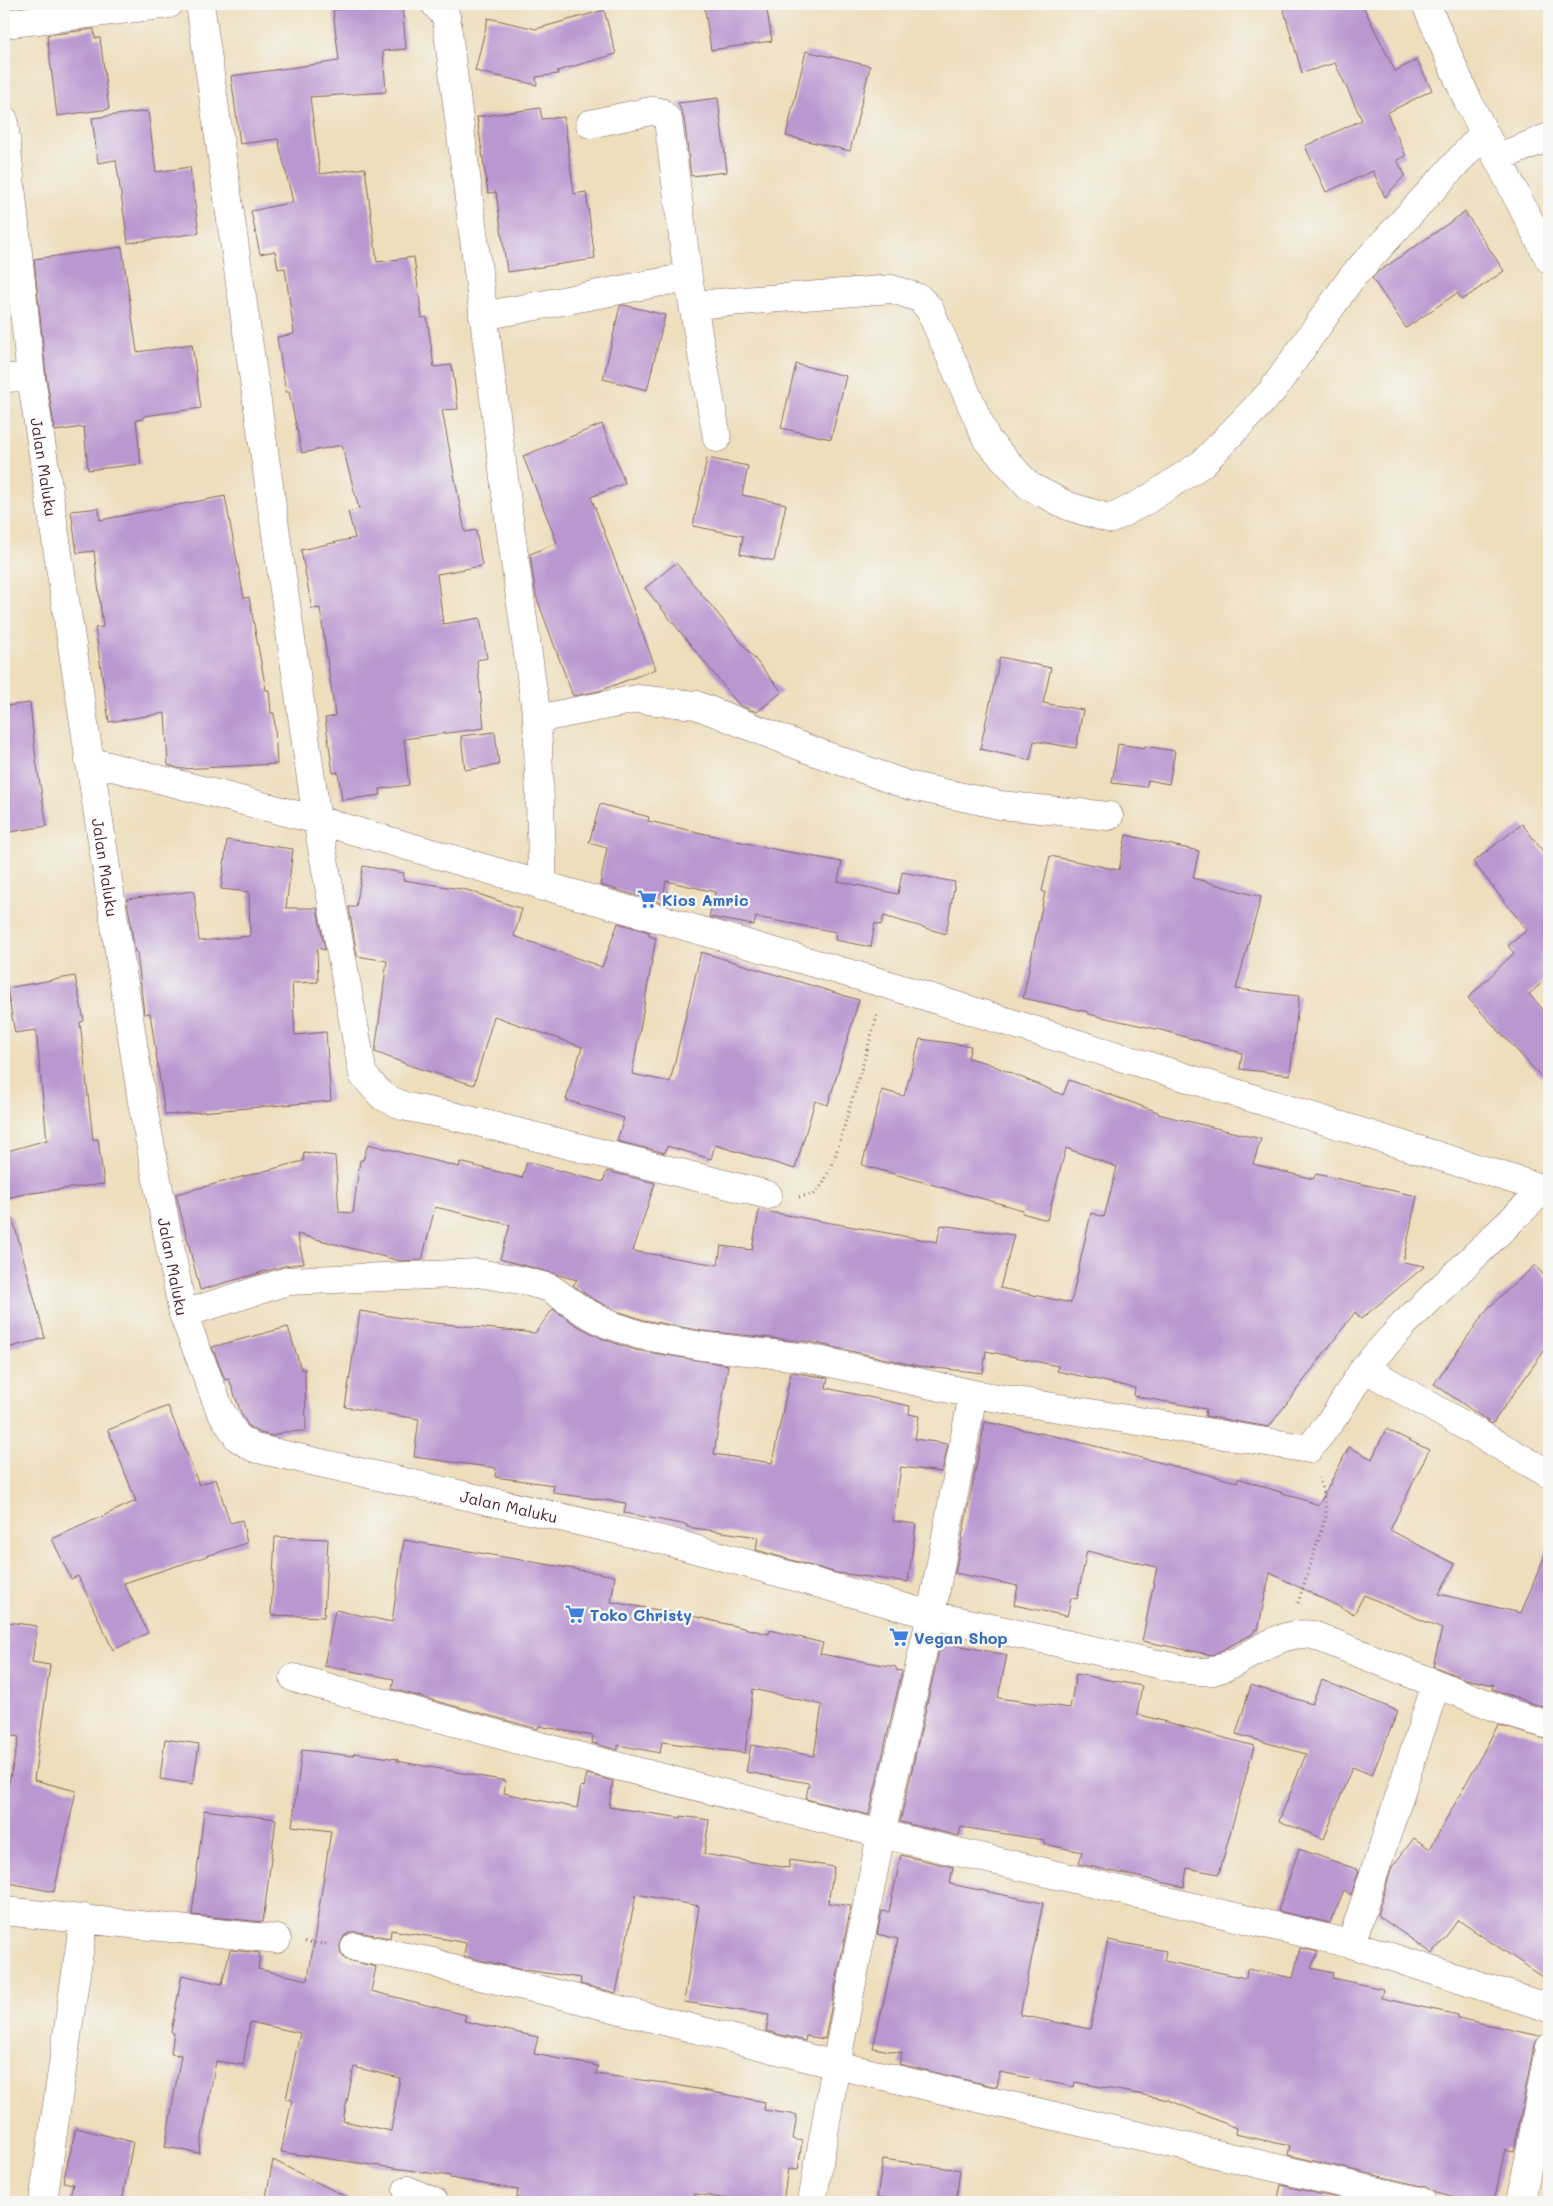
<svg xmlns="http://www.w3.org/2000/svg" width="1553" height="2206" font-family="Mali,sans-serif">
<rect width="100%" height="100%" fill="#f6f6f2"/>
<filter id="ink" filterUnits="userSpaceOnUse"><feTurbulence type="fractalNoise" baseFrequency=".02" numOctaves="2"/><feDisplacementMap in="SourceGraphic" scale="10" xChannelSelector="R" yChannelSelector="G"/><feConvolveMatrix kernelMatrix="1 2 1 2 8 2 1 2 1" color-interpolation-filters="sRGB"/></filter>
<filter id="wash" filterUnits="userSpaceOnUse"><feTurbulence type="fractalNoise" baseFrequency=".0096" numOctaves="4" result="noise"/><feDisplacementMap in="SourceGraphic" scale="20" xChannelSelector="R" yChannelSelector="G"/><feGaussianBlur stdDeviation="1.12" result="paint"/><feColorMatrix in="noise" values="0 0 0 0 0 0 0 0 0 0 0 0 0 0 0 0 0 1.4 0 .05"/><feComposite in="paint" operator="in"/></filter>
<g filter="url(#wash)">
<rect width="100%" height="100%" fill="#eddebc"/>
<g id="blocks">
<!-- building -->
<path fill="#b997d0" fill-rule="evenodd" d="M 402,4 L 406,49 L 383,51 L 386,92 L 310,97 L 320,174 L 365,168 L 377,262 L 414,257 L 422,318 L 427,317 L 434,367 L 452,365 L 458,409 L 442,410 L 465,532 L 476,530 L 482,566 L 437,574 L 443,624 L 480,618 L 487,658 L 477,660 L 484,728 L 404,739 L 409,785 L 380,789 L 381,795 L 342,800 L 338,772 L 333,773 L 325,718 L 335,716 L 320,608 L 312,609 L 301,550 L 355,538 L 348,512 L 359,509 L 342,445 L 302,453 L 289,392 L 286,392 L 277,337 L 294,334 L 285,268 L 278,269 L 275,251 L 260,254 L 251,211 L 293,202 L 278,139 L 240,144 L 231,76 L 339,61 L 333,10 Z
M 704,4 L 766,4 L 772,41 L 711,50 Z
M 1282,4 L 1362,4 L 1395,71 L 1417,60 L 1432,90 L 1387,113 L 1406,156 L 1397,160 L 1405,175 L 1385,197 L 1373,171 L 1326,192 L 1305,146 L 1362,120 L 1335,63 L 1302,73 Z
M 604,10 L 616,54 L 557,71 L 558,74 L 536,77 L 537,85 L 475,71 L 488,18 L 536,29 Z
M 94,29 L 95,38 L 100,38 L 109,109 L 57,116 L 47,35 Z
M 806,51 L 870,66 L 850,151 L 786,136 Z
M 718,98 L 727,172 L 691,176 L 684,118 L 678,103 Z
M 540,108 L 542,119 L 564,117 L 574,194 L 586,192 L 595,259 L 507,272 L 496,192 L 488,193 L 477,117 Z
M 148,111 L 156,172 L 190,167 L 199,233 L 128,243 L 116,160 L 98,163 L 92,118 Z
M 1465,212 L 1504,271 L 1462,300 L 1457,293 L 1406,328 L 1372,278 L 1378,272 Z
M 122,247 L 137,352 L 192,344 L 201,408 L 144,416 L 144,419 L 136,420 L 141,464 L 88,470 L 84,427 L 55,431 L 46,375 L 34,259 Z
M 624,305 L 665,315 L 647,390 L 603,379 L 620,306 Z
M 796,364 L 846,376 L 831,439 L 781,428 Z
M 602,424 L 625,483 L 591,497 L 656,669 L 599,691 L 573,696 L 536,596 L 530,554 L 557,543 L 523,456 Z
M 707,458 L 748,466 L 742,495 L 786,504 L 774,561 L 740,554 L 743,536 L 693,526 Z
M 225,496 L 244,598 L 249,597 L 266,690 L 269,690 L 271,713 L 274,713 L 277,764 L 181,769 L 168,765 L 165,713 L 109,722 L 95,628 L 103,627 L 94,551 L 77,553 L 71,511 L 99,508 L 100,520 Z
M 676,563 L 782,692 L 757,712 L 739,705 L 645,588 Z
M 1000,657 L 1051,668 L 1043,703 L 1083,710 L 1076,748 L 1034,741 L 1030,760 L 980,749 Z
M 30,703 L 36,760 L 47,826 L 4,833 L 4,706 Z
M 495,732 L 499,765 L 465,770 L 461,736 Z
M 1118,744 L 1145,748 L 1145,746 L 1175,751 L 1169,784 L 1148,780 L 1146,787 L 1112,783 Z
M 600,804 L 649,817 L 648,821 L 773,849 L 842,862 L 838,881 L 898,894 L 902,872 L 955,882 L 946,934 L 884,916 L 881,925 L 875,923 L 871,947 L 835,940 L 836,932 L 756,917 L 754,925 L 709,917 L 715,892 L 666,881 L 662,903 L 600,885 L 607,848 L 589,843 Z
M 1522,824 L 1549,859 L 1549,977 L 1529,994 L 1549,1016 L 1549,1085 L 1468,998 L 1514,953 L 1508,946 L 1527,930 L 1473,862 Z
M 1126,835 L 1199,851 L 1193,878 L 1261,897 L 1236,989 L 1299,996 L 1290,1075 L 1240,1069 L 1242,1053 L 1161,1030 L 1088,1014 L 1088,1012 L 1023,998 L 1045,892 L 1042,891 L 1050,856 L 1119,870 Z
M 227,840 L 293,849 L 286,908 L 317,908 L 325,950 L 317,948 L 318,982 L 292,983 L 295,1035 L 326,1032 L 331,1101 L 165,1115 L 150,1013 L 144,1014 L 137,952 L 135,952 L 127,899 L 194,891 L 199,941 L 250,936 L 249,892 L 221,889 Z
M 363,866 L 404,873 L 403,880 L 467,890 L 522,909 L 514,936 L 602,967 L 618,923 L 649,932 L 649,936 L 656,938 L 632,1074 L 670,1082 L 701,952 L 859,1000 L 828,1105 L 815,1101 L 795,1169 L 715,1145 L 711,1159 L 667,1146 L 665,1153 L 617,1141 L 624,1118 L 566,1100 L 582,1047 L 494,1016 L 474,1085 L 414,1067 L 375,1052 L 387,961 L 357,956 L 349,907 L 356,907 Z
M 75,976 L 84,1021 L 80,1022 L 93,1140 L 98,1139 L 104,1184 L 23,1194 L 4,1199 L 4,1152 L 47,1140 L 36,1030 L 15,1033 L 7,988 Z
M 920,1039 L 971,1046 L 968,1058 L 987,1063 L 1063,1095 L 1069,1080 L 1158,1112 L 1158,1114 L 1261,1139 L 1253,1164 L 1313,1179 L 1316,1174 L 1417,1196 L 1403,1262 L 1425,1266 L 1361,1319 L 1355,1312 L 1269,1427 L 1205,1416 L 1206,1409 L 1134,1396 L 1135,1388 L 1057,1371 L 1058,1366 L 986,1351 L 983,1373 L 918,1366 L 810,1342 L 703,1331 L 644,1320 L 614,1310 L 591,1298 L 573,1285 L 577,1280 L 500,1259 L 510,1225 L 435,1207 L 422,1260 L 400,1261 L 297,1234 L 304,1263 L 284,1266 L 200,1290 L 176,1194 L 303,1161 L 304,1152 L 335,1156 L 339,1212 L 353,1213 L 360,1160 L 363,1160 L 368,1144 L 459,1167 L 460,1162 L 522,1178 L 527,1162 L 603,1182 L 607,1171 L 655,1183 L 633,1251 L 718,1265 L 721,1246 L 752,1250 L 759,1210 L 937,1242 L 941,1225 L 1014,1235 L 1000,1288 L 1071,1303 L 1091,1213 L 1104,1217 L 1117,1167 L 1066,1148 L 1047,1220 L 1022,1213 L 1023,1210 L 862,1165 L 882,1090 L 904,1096 Z
M 12,1216 L 45,1338 L 4,1349 L 4,1218 Z
M 1535,1265 L 1549,1281 L 1549,1344 L 1492,1424 L 1434,1384 L 1488,1308 Z
M 553,1309 L 576,1325 L 601,1338 L 635,1350 L 728,1365 L 714,1454 L 772,1463 L 791,1372 L 828,1378 L 826,1388 L 910,1406 L 909,1414 L 919,1416 L 915,1439 L 948,1444 L 942,1472 L 901,1467 L 893,1521 L 916,1524 L 908,1582 L 837,1573 L 756,1550 L 758,1537 L 687,1527 L 687,1525 L 624,1513 L 626,1503 L 553,1493 L 554,1485 L 495,1477 L 496,1468 L 414,1457 L 419,1419 L 345,1407 L 360,1311 L 425,1322 L 535,1333 Z
M 288,1327 L 301,1369 L 305,1369 L 306,1431 L 284,1432 L 273,1436 L 260,1433 L 249,1427 L 241,1413 L 229,1379 L 225,1380 L 212,1347 Z
M 168,1406 L 199,1485 L 216,1479 L 230,1523 L 242,1520 L 247,1543 L 124,1583 L 148,1633 L 113,1650 L 78,1576 L 71,1579 L 52,1539 L 136,1501 L 108,1430 Z
M 985,1422 L 1059,1437 L 1237,1482 L 1238,1478 L 1319,1505 L 1349,1447 L 1372,1459 L 1386,1429 L 1429,1450 L 1390,1530 L 1455,1564 L 1439,1594 L 1521,1613 L 1549,1545 L 1549,1709 L 1492,1689 L 1494,1685 L 1465,1679 L 1433,1666 L 1442,1629 L 1364,1595 L 1354,1614 L 1270,1573 L 1258,1630 L 1255,1629 L 1253,1634 L 1212,1655 L 1142,1641 L 1157,1567 L 1087,1551 L 1077,1599 L 1071,1598 L 1067,1616 L 1014,1605 L 1018,1586 L 955,1573 Z
M 275,1537 L 328,1539 L 324,1617 L 271,1615 Z
M 404,1540 L 615,1576 L 611,1602 L 688,1615 L 769,1634 L 770,1630 L 823,1643 L 820,1654 L 896,1667 L 896,1670 L 902,1671 L 869,1815 L 806,1799 L 809,1783 L 746,1772 L 751,1745 L 814,1756 L 822,1705 L 753,1689 L 745,1753 L 662,1742 L 660,1753 L 618,1745 L 618,1750 L 592,1743 L 593,1736 L 539,1726 L 538,1729 L 392,1689 L 394,1679 L 324,1666 L 335,1610 L 392,1622 Z
M 8,1622 L 37,1626 L 32,1662 L 50,1665 L 34,1780 L 76,1791 L 54,1892 L 4,1882 L 4,1805 L 19,1737 L 4,1735 L 4,1648 Z
M 941,1642 L 1007,1655 L 998,1698 L 1070,1708 L 1076,1674 L 1142,1686 L 1137,1714 L 1254,1746 L 1219,1874 L 1187,1868 L 1184,1887 L 1079,1864 L 1082,1852 L 1044,1844 L 1044,1840 L 961,1827 L 959,1836 L 900,1822 Z
M 1322,1680 L 1398,1711 L 1372,1775 L 1352,1767 L 1324,1839 L 1279,1821 L 1306,1754 L 1236,1734 L 1251,1685 L 1312,1704 Z
M 1498,1725 L 1549,1740 L 1549,1981 L 1458,1920 L 1433,1954 L 1377,1915 L 1392,1867 L 1414,1838 L 1430,1849 Z
M 165,1739 L 199,1744 L 193,1784 L 160,1779 Z
M 302,1750 L 353,1756 L 354,1753 L 398,1759 L 397,1761 L 506,1781 L 504,1793 L 577,1808 L 581,1786 L 584,1787 L 587,1774 L 613,1781 L 609,1807 L 681,1818 L 681,1816 L 709,1820 L 704,1854 L 789,1868 L 790,1860 L 834,1867 L 828,1903 L 851,1906 L 825,2039 L 806,2036 L 805,2041 L 766,2031 L 769,2015 L 684,2002 L 699,1906 L 636,1894 L 616,1993 L 580,1984 L 581,1978 L 518,1969 L 464,1956 L 466,1943 L 445,1939 L 391,1930 L 390,1938 L 358,1932 L 350,1932 L 344,1936 L 340,1945 L 340,1953 L 345,1959 L 376,1967 L 371,1991 L 466,2015 L 464,2021 L 538,2037 L 534,2054 L 598,2066 L 596,2074 L 671,2084 L 765,2102 L 764,2110 L 797,2115 L 793,2139 L 802,2141 L 798,2170 L 788,2169 L 783,2202 L 748,2202 L 695,2194 L 693,2202 L 516,2202 L 518,2190 L 450,2178 L 450,2176 L 281,2152 L 292,2100 L 286,2099 L 300,2033 L 250,2022 L 243,2065 L 216,2061 L 199,2153 L 165,2147 L 181,2055 L 171,2054 L 174,2033 L 171,2032 L 182,1975 L 222,1984 L 230,1950 L 260,1953 L 258,1969 L 308,1980 L 331,1831 L 292,1826 ZM 354,2067 L 400,2078 L 391,2131 L 343,2121 Z
M 204,1810 L 276,1819 L 263,1922 L 192,1915 Z
M 1299,1849 L 1359,1870 L 1351,1895 L 1344,1890 L 1330,1923 L 1278,1911 Z
M 901,1855 L 953,1867 L 950,1884 L 1043,1903 L 1020,2015 L 1090,2029 L 1108,1940 L 1166,1951 L 1164,1961 L 1246,1978 L 1247,1969 L 1293,1978 L 1300,1948 L 1318,1952 L 1311,1968 L 1333,1973 L 1332,1978 L 1383,1989 L 1381,1998 L 1458,2015 L 1458,2018 L 1540,2036 L 1534,2045 L 1514,2151 L 1505,2149 L 1494,2202 L 1473,2202 L 1435,2193 L 1426,2187 L 1288,2155 L 1290,2146 L 1235,2134 L 1236,2128 L 1169,2100 L 1075,2082 L 1074,2087 L 1000,2072 L 997,2087 L 899,2064 L 902,2053 L 873,2048 L 898,1939 L 877,1934 L 882,1911 L 889,1912 Z
M 76,2128 L 133,2142 L 122,2202 L 69,2202 L 73,2184 L 63,2182 Z
M 883,2159 L 960,2170 L 956,2202 L 916,2202 L 877,2197 Z
M 273,2160 L 356,2202 L 265,2202 Z
M 1281,2185 L 1354,2202 L 1277,2202 Z"/>
</g>
</g>
<g filter="url(#ink)">
<use href="#blocks" fill-opacity="0" stroke="#83625e" stroke-width="1"/>
<g fill="none" stroke-linecap="round" stroke-linejoin="round">
<defs>
<path id="minor" d="M 200,4 L 317,820 L 363,1075 L 382,1096 L 403,1106 L 457,1117 L 768,1195
M 435,4 L 446,16 L 510,526 L 537,719 L 543,887
M 1426,4 L 1467,99 L 1549,259
M 4,24 L 169,4
M 590,124 L 651,111 L 660,112 L 668,120 L 688,277 L 717,438
M 1497,158 L 1549,137
M 693,305 L 892,289 L 919,298 L 929,308 L 987,440 L 1029,486 L 1068,506 L 1111,519 L 1147,500 L 1203,463 L 1272,391 L 1352,277 L 1484,133
M 483,316 L 688,277
M 537,719 L 637,699 L 696,705 L 805,748 L 907,785 L 1000,805 L 1109,816
M 89,761 L 317,820 L 886,984 L 1544,1189
M 183,1314 L 288,1281 L 478,1273 L 520,1280 L 550,1288 L 583,1311 L 608,1324 L 640,1335 L 701,1346 L 808,1358 L 973,1394 L 1309,1449 L 1336,1414 L 1364,1368 L 1404,1324 L 1549,1184
M 1364,1368 L 1549,1474
M 973,1394 L 931,1615 L 1181,1669 C 1190,1670 1203,1673 1212,1671 C 1248,1663 1274,1629 1313,1635 L 1515,1715 L 1549,1725
M 294,1678 L 551,1749 L 881,1834 L 1351,1944 L 1549,2008
M 4,1911 L 277,1939
M 1351,1944 L 1436,1684
M 355,1947 L 433,1962 L 458,1971 L 550,1992 L 836,2065 L 1422,2202
M 407,2190 L 434,2202
M 43,2202 L 84,1918
M 1521,2202 L 1549,2048"/>
<g id="major">
<path d="M 4,120 L 31,377 L 4,378"/>
<path id="s1" d="M 31,377 L 142,1102 L 183,1314 L 220,1410 L 238,1438 L 254,1448 L 666,1541 L 931,1615 L 881,1834 L 836,2065 L 812,2202"/>
</g>
</defs>
<!-- minor casing -->
<use href="#minor" stroke="#83625e" stroke-width="29"/>
<!-- major casing -->
<use href="#major" stroke="#83625e" stroke-width="29"/>
<!-- path -->
<path stroke="#83625e" stroke-width="3" stroke-dasharray="1 4" stroke-linecap="butt" d="M 799,1197 L 814,1194 L 823,1184 L 835,1157 L 878,1013
M 1298,1603 L 1326,1516 L 1326,1505 L 1319,1478
M 305,1942 L 326,1944"/>
<!-- minor -->
<use href="#minor" stroke="#fff" stroke-width="28"/>
<!-- major -->
<use href="#major" stroke="#fff" stroke-width="28"/>
</g>
</g>
<!-- icons -->
<defs>
<symbol id="supermarket-bare" viewBox="-9 -9 18 18"><path d="M-6-5.5h2.5l.6 2H6L4.5 2H-2.5L-4.4-4H-6ZM-1.5 3.2a1.3 1.3 0 1 0 .1 0ZM3 3.2a1.3 1.3 0 1 0 .1 0Z" fill="#3f7fe0" stroke="#f6f6f2" stroke-width="2.5" paint-order="stroke"/></symbol>
</defs>
<g fill-rule="evenodd">
<use href="#supermarket-bare" x="633" y="885" width="28" height="28"/>
<use href="#supermarket-bare" x="561" y="1600" width="28" height="28"/>
<use href="#supermarket-bare" x="885" y="1623" width="28" height="28"/>
</g>
<g text-anchor="middle" dominant-baseline="central" stroke-width="5" stroke-linejoin="round" paint-order="stroke">
<!-- street labels -->
<g font-size="16" fill="#4a1f2b" stroke="#f6f6f2">
<text stroke="none"><textPath href="#s1" startOffset="91">Jalan Maluku</textPath></text>
<text stroke="none"><textPath href="#s1" startOffset="496">Jalan Maluku</textPath></text>
<text stroke="none"><textPath href="#s1" startOffset="901">Jalan Maluku</textPath></text>
<text stroke="none"><textPath href="#s1" startOffset="1366">Jalan Maluku</textPath></text>
</g>
<!-- shop labels -->
<g font-size="16" font-weight="bold" fill="#366cbe" stroke="#f6f6f2" text-anchor="start">
<text x="662" y="899">Kios Amric</text>
<text x="590" y="1614">Toko Christy</text>
<text x="914" y="1637">Vegan Shop</text>
</g>
</g>
<!-- margin -->
<rect width="1553" height="2206" fill="none" stroke="#f6f6f2" stroke-width="20"/>
</svg>
